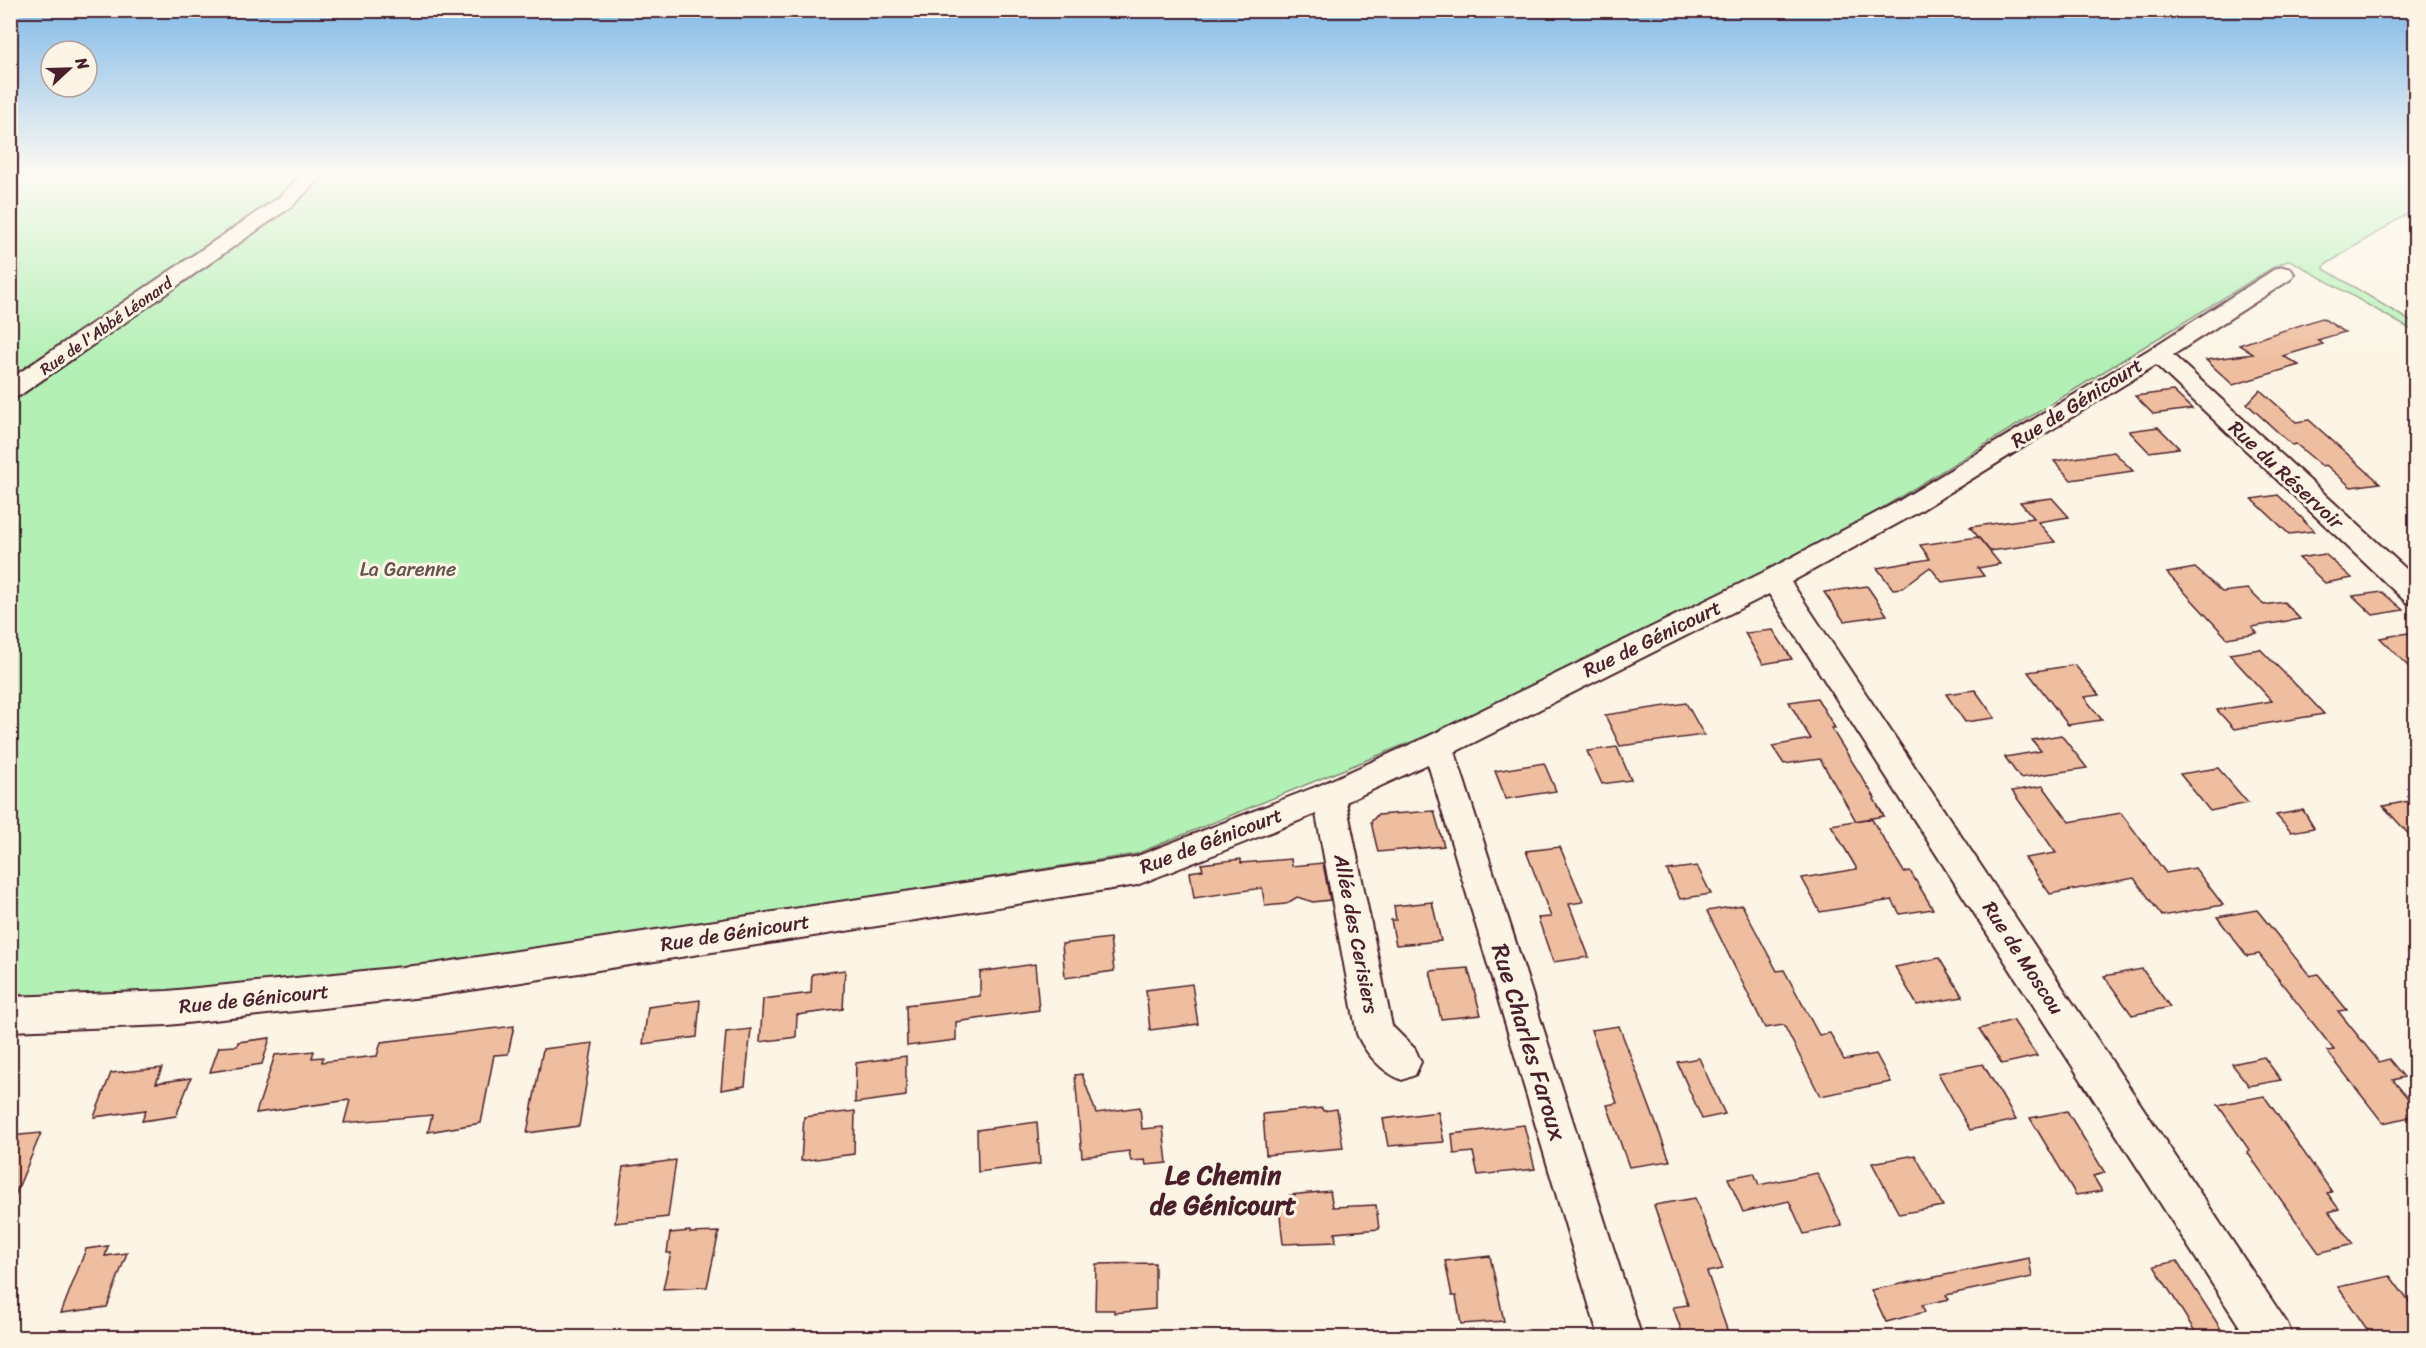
<svg xmlns="http://www.w3.org/2000/svg" width="2426" height="1348" font-family="Sriracha,sans-serif">
<rect width="100%" height="100%" fill="#fcf5e5"/>
<filter id="ink" filterUnits="userSpaceOnUse"><feTurbulence type="fractalNoise" baseFrequency=".0167" numOctaves="2"/><feDisplacementMap in="SourceGraphic" scale="12" xChannelSelector="R" yChannelSelector="G"/><feConvolveMatrix kernelMatrix="1 2 1 2 8 2 1 2 1" color-interpolation-filters="sRGB"/></filter>
<g filter="url(#ink)">
<!-- green -->
<path fill="#b3f0b6" stroke="#7e8870" stroke-width="1.5" d="M 10,173 L 2415,173 L 2415,209 L 2325,265 L 2324,269 L 2415,324 L 2415,332 L 2290,260 L 2272,268 L 1866,518 L 1767,572 L 1433,733 L 1136,854 L 452,964 L 100,999 L 11,994 Z"/>
<!-- building -->
<path fill="#efbea0" stroke="#4a1f2b" stroke-width="1.5" d="M 2322,318 L 2345,332 L 2317,340 L 2323,344 L 2283,356 L 2299,365 L 2233,385 L 2206,360 L 2253,354 L 2239,345 Z
M 2260,390 L 2296,422 L 2309,420 L 2380,483 L 2351,487 L 2326,465 L 2322,466 L 2296,444 L 2292,445 L 2247,404 Z
M 2173,391 L 2192,409 L 2153,414 L 2135,396 Z
M 2158,427 L 2179,448 L 2149,452 L 2129,431 Z
M 2114,452 L 2133,471 L 2071,480 L 2054,461 Z
M 2278,495 L 2305,521 L 2304,521 L 2314,531 L 2289,534 L 2252,499 Z
M 2052,498 L 2069,517 L 2038,522 L 2055,542 L 1990,551 L 1970,527 L 2034,518 L 2020,502 Z
M 1978,537 L 2000,564 L 1978,568 L 1984,576 L 1942,582 L 1930,567 L 1902,588 L 1893,589 L 1877,568 L 1930,559 L 1920,545 Z
M 2325,554 L 2352,578 L 2325,583 L 2299,558 Z
M 2195,568 L 2222,592 L 2248,589 L 2264,605 L 2284,602 L 2300,619 L 2252,627 L 2257,633 L 2227,638 L 2167,573 Z
M 1867,586 L 1887,615 L 1844,621 L 1824,592 Z
M 2382,592 L 2403,610 L 2373,615 L 2353,596 Z
M 1773,630 L 1792,659 L 1763,664 L 1745,633 Z
M 2408,633 L 2415,641 L 2415,673 L 2380,638 Z
M 2260,649 L 2310,699 L 2324,714 L 2234,729 L 2217,710 L 2272,701 L 2229,654 Z
M 2075,665 L 2099,695 L 2084,697 L 2102,720 L 2068,725 L 2028,672 Z
M 1975,690 L 1995,718 L 1965,722 L 1946,694 Z
M 1817,698 L 1835,728 L 1831,728 L 1875,798 L 1874,799 L 1884,816 L 1856,821 L 1820,759 L 1784,764 L 1772,746 L 1811,739 L 1789,702 Z
M 1686,703 L 1704,735 L 1620,746 L 1605,715 Z
M 2061,735 L 2087,768 L 2020,778 L 2005,757 L 2041,751 L 2032,740 Z
M 1617,747 L 1631,780 L 1602,784 L 1587,751 Z
M 1544,763 L 1556,791 L 1506,799 L 1495,771 Z
M 2218,768 L 2248,803 L 2210,811 L 2180,774 Z
M 2043,786 L 2069,822 L 2121,813 L 2166,873 L 2195,868 L 2223,905 L 2162,916 L 2134,878 L 2050,894 L 2025,858 L 2056,853 L 2012,791 Z
M 2415,800 L 2415,841 L 2383,806 Z
M 2303,810 L 2314,828 L 2291,832 L 2276,815 Z
M 1434,811 L 1444,846 L 1378,852 L 1371,822 L 1377,815 Z
M 1871,818 L 1904,872 L 1910,871 L 1933,909 L 1900,914 L 1892,900 L 1820,912 L 1802,878 L 1857,869 L 1831,825 Z
M 1560,847 L 1583,902 L 1569,904 L 1589,957 L 1553,962 L 1538,918 L 1551,917 L 1526,851 Z
M 1241,859 L 1241,863 L 1291,859 L 1292,866 L 1323,863 L 1330,900 L 1313,902 L 1297,897 L 1286,904 L 1265,906 L 1262,888 L 1194,898 L 1190,872 L 1203,870 L 1201,864 Z
M 1697,866 L 1711,894 L 1680,899 L 1667,870 Z
M 1432,902 L 1441,941 L 1396,945 L 1391,920 L 1396,920 L 1394,906 Z
M 1742,905 L 1777,971 L 1784,970 L 1819,1035 L 1830,1033 L 1844,1060 L 1876,1054 L 1891,1082 L 1820,1096 L 1784,1025 L 1765,1028 L 1707,911 Z
M 2257,910 L 2310,976 L 2318,974 L 2347,1010 L 2338,1011 L 2379,1062 L 2389,1059 L 2404,1077 L 2393,1080 L 2415,1107 L 2415,1116 L 2383,1123 L 2327,1051 L 2334,1050 L 2259,954 L 2247,956 L 2217,917 Z
M 1110,938 L 1114,971 L 1065,978 L 1062,944 Z
M 1939,958 L 1963,997 L 1917,1005 L 1895,967 Z
M 1035,964 L 1039,1010 L 956,1022 L 956,1040 L 907,1046 L 906,1005 L 980,996 L 980,972 Z
M 1468,968 L 1481,1015 L 1441,1019 L 1430,971 Z
M 2142,969 L 2170,1007 L 2132,1015 L 2104,976 Z
M 845,970 L 843,1009 L 797,1015 L 796,1037 L 760,1042 L 763,999 L 811,993 L 812,974 Z
M 1192,984 L 1198,1024 L 1150,1030 L 1146,990 Z
M 700,1000 L 697,1037 L 643,1044 L 648,1007 Z
M 2013,1020 L 2037,1056 L 2002,1064 L 1979,1029 Z
M 514,1026 L 508,1054 L 494,1055 L 481,1123 L 428,1132 L 432,1115 L 344,1123 L 350,1100 L 256,1113 L 275,1055 L 314,1051 L 312,1058 L 323,1057 L 322,1062 L 377,1056 L 381,1042 Z
M 1619,1026 L 1637,1073 L 1670,1161 L 1629,1167 L 1607,1105 L 1617,1103 L 1591,1030 Z
M 751,1029 L 745,1086 L 721,1090 L 726,1032 Z
M 270,1038 L 262,1064 L 210,1072 L 219,1047 L 237,1046 L 238,1042 Z
M 593,1043 L 579,1126 L 527,1133 L 543,1049 Z
M 906,1056 L 906,1096 L 855,1103 L 856,1063 Z
M 2264,1057 L 2281,1080 L 2249,1086 L 2232,1064 Z
M 1699,1058 L 1714,1091 L 1725,1114 L 1702,1119 L 1677,1062 Z
M 1983,1064 L 2016,1120 L 1970,1130 L 1938,1073 Z
M 162,1068 L 156,1083 L 191,1078 L 176,1116 L 142,1121 L 146,1110 L 94,1117 L 111,1073 Z
M 1082,1074 L 1096,1113 L 1140,1107 L 1142,1129 L 1163,1127 L 1167,1163 L 1146,1165 L 1145,1160 L 1131,1161 L 1129,1151 L 1082,1157 L 1075,1075 Z
M 2264,1096 L 2332,1192 L 2327,1193 L 2339,1209 L 2329,1212 L 2353,1244 L 2319,1253 L 2247,1152 L 2250,1151 L 2218,1105 Z
M 1322,1108 L 1323,1111 L 1337,1109 L 1343,1148 L 1266,1155 L 1263,1114 Z
M 855,1111 L 854,1154 L 801,1161 L 804,1117 Z
M 2067,1111 L 2105,1173 L 2093,1176 L 2102,1191 L 2076,1195 L 2030,1118 Z
M 1438,1112 L 1444,1142 L 1388,1146 L 1383,1119 Z
M 1037,1122 L 1040,1164 L 978,1172 L 977,1130 Z
M 1524,1125 L 1535,1169 L 1478,1175 L 1473,1152 L 1454,1154 L 1452,1134 Z
M 41,1133 L 11,1205 L 10,1205 L 10,1136 Z
M 1915,1155 L 1943,1206 L 1899,1214 L 1872,1163 Z
M 676,1160 L 668,1217 L 615,1223 L 623,1167 Z
M 1754,1173 L 1759,1185 L 1817,1173 L 1842,1226 L 1804,1234 L 1789,1201 L 1743,1212 L 1728,1178 Z
M 1330,1191 L 1333,1207 L 1376,1205 L 1379,1229 L 1335,1233 L 1336,1242 L 1283,1244 L 1279,1206 L 1292,1205 L 1290,1195 Z
M 1695,1198 L 1723,1269 L 1707,1272 L 1730,1338 L 1684,1338 L 1673,1307 L 1688,1305 L 1654,1205 Z
M 690,1231 L 690,1233 L 719,1232 L 707,1287 L 663,1289 L 671,1253 L 667,1253 L 670,1233 Z
M 108,1246 L 105,1256 L 127,1253 L 107,1307 L 61,1313 L 86,1249 Z
M 1490,1256 L 1504,1321 L 1461,1324 L 1456,1296 L 1452,1296 L 1445,1261 Z
M 2029,1258 L 2032,1277 L 1946,1295 L 1949,1299 L 1922,1305 L 1925,1312 L 1886,1322 L 1871,1290 Z
M 2177,1261 L 2223,1332 L 2199,1338 L 2154,1266 Z
M 1155,1263 L 1155,1309 L 1114,1313 L 1114,1310 L 1095,1310 L 1096,1264 Z
M 2390,1276 L 2415,1310 L 2415,1338 L 2373,1338 L 2338,1287 Z"/>
<g fill="none" stroke-linecap="round" stroke-linejoin="round">
<defs>
<path id="minor" d="M 304,173 L 325,173 L 292,206 L 19,396 L 10,398 L 10,379 L 278,198 Z
M 2283,267 L 2291,269 L 2294,274 L 2291,279 L 2173,355 L 2416,578 L 2416,605 L 2406,602 L 2156,365 L 1915,514 L 1791,582 L 2287,1323 L 2293,1338 L 2247,1338 L 1769,594 L 1455,752 L 1642,1338 L 1599,1338 L 1428,764 L 1346,802 L 1392,1026 L 1415,1049 L 1421,1062 L 1415,1075 L 1402,1080 C 1382,1072 1365,1053 1357,1034 L 1316,814 L 1137,885 L 432,996 L 168,1025 L 10,1031 L 10,997 L 168,991 L 432,964 L 1135,857 L 1318,786 L 1427,737 L 1764,572 L 1897,502 L 2150,349 L 2275,269 Z"/>
</defs>
<!-- minor casing -->
<use href="#minor" stroke="#4a1f2b" stroke-width="4"/>
<!-- minor -->
<use href="#minor" fill="#fcf5e5" fill-rule="evenodd"/>
</g>
</g>
<!-- sky -->
<linearGradient id="sky" x2="0" y2="1"><stop stop-color="#82bae8"/><stop offset="0.48" stop-color="#fefaf3"/><stop offset="1" stop-color="#fefaf3" stop-opacity="0"/></linearGradient>
<rect width="2426" height="361" fill="url(#sky)"/>
<g text-anchor="middle" dominant-baseline="central" stroke-width="6" stroke-linejoin="round" paint-order="stroke">
<!-- far-street labels -->
<g font-size="16" fill="#4a1f2b" stroke="#fcf5e5">
<text transform="translate(106 326) rotate(-35)">Rue de l'Abbé Léonard</text>
</g>
<!-- street labels -->
<g font-size="20" fill="#4a1f2b" stroke="#fcf5e5">
<text transform="translate(2077 403) rotate(-32)">Rue de Génicourt</text>
<text transform="translate(2286 475) rotate(43)">Rue du Réservoir</text>
<text transform="translate(1652 639) rotate(-26)">Rue de Génicourt</text>
<text transform="translate(1211 841) rotate(-21)">Rue de Génicourt</text>
<text transform="translate(735 933) rotate(-9)">Rue de Génicourt</text>
<text transform="translate(1356 934) rotate(79)">Allée des Cerisiers</text>
<text transform="translate(2023 958) rotate(57)">Rue de Moscou</text>
<text transform="translate(254 999) rotate(-6)">Rue de Génicourt</text>
</g>
<!-- park labels -->
<g font-size="20" fill="#64534e" stroke="#fcf5e5">
<text x="408" y="569">La Garenne</text>
</g>
<!-- near-street labels -->
<g font-size="24" fill="#4a1f2b" stroke="#fcf5e5">
<text transform="translate(1529 1042) rotate(73)">Rue Charles Faroux</text>
</g>
<!-- near-neighbourhood labels -->
<g font-size="26" font-weight="bold" fill="#4a1f2b" stroke="#fcf5e5">
<text x="1223" y="1175">Le Chemin<tspan x="1223" dy="30">de Génicourt</tspan></text>
</g>
</g>
<!-- margin -->
<rect width="2426" height="1348" fill="none" stroke="#fcf5e5" stroke-width="36"/>
<rect x="18" y="18" width="2390" height="1312" fill="none" stroke="#4a1f2b" stroke-width="2" filter="url(#ink)"/>
<!-- north arrow -->
<g transform="translate(69 69) rotate(68)"><circle r="28" fill="#fcf5e5" stroke="#b59f9b" stroke-width="1.5"/>
<path d="M0-4.5L10 22L0 15L-10 22Z" fill="#4a1f2b"/>
<text y="-9" font-size="16" font-weight="bold" text-anchor="middle" fill="#4a1f2b">N</text>
</g>
</svg>
